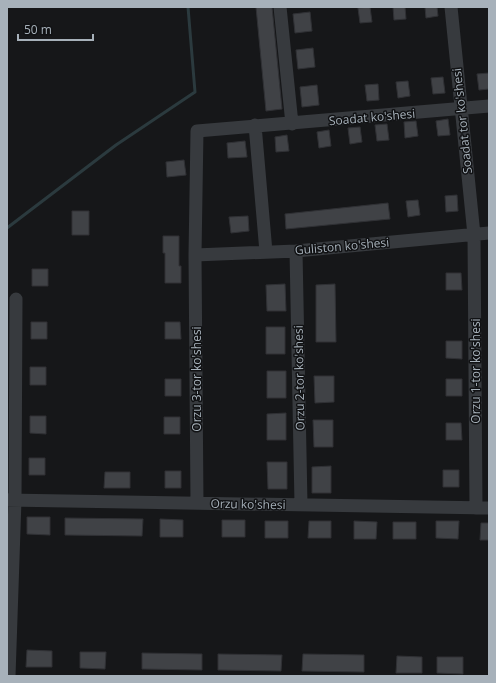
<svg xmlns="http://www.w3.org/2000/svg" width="496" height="683" font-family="'Open Sans',sans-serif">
<rect width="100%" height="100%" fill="#161719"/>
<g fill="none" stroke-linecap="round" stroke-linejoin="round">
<!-- stream -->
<path stroke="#2b3a3e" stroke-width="3" d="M 7,228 L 116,145 L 195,92 L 188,7"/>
</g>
<!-- building -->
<path fill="#404246" stroke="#303135" d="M 256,7 L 272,7 L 282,109 L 266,111 Z
M 370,7 L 372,22 L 360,23 L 358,8 Z
M 393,7 L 405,7 L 406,19 L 394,20 Z
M 425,7 L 437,7 L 438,16 L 426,18 Z
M 310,12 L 312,31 L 295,33 L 293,14 Z
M 313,48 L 315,67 L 298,69 L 296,50 Z
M 489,73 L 489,89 L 479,90 L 477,74 Z
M 443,77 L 445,93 L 433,94 L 431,78 Z
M 408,81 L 410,96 L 398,98 L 396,82 Z
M 378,84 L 379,100 L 367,101 L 365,85 Z
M 317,85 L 319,105 L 302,107 L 300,87 Z
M 448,119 L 450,135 L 438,136 L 436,121 Z
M 416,121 L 418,136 L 405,138 L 404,122 Z
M 387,124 L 389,140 L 377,141 L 375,125 Z
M 360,127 L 362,142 L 350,144 L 348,128 Z
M 329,130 L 331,146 L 319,148 L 317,132 Z
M 287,135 L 289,151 L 276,152 L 275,137 Z
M 245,141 L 247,157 L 228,158 L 227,143 Z
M 184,160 L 186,175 L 167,177 L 166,162 Z
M 457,195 L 458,211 L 446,212 L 445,196 Z
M 418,200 L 420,215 L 408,217 L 406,201 Z
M 388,203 L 390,219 L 286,229 L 285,214 Z
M 72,211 L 89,211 L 89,235 L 72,235 Z
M 248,216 L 249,231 L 231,233 L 229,217 Z
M 163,236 L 179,236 L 179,266 L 181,266 L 181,283 L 165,283 L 165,253 L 163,253 Z
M 32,269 L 48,269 L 48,286 L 32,286 Z
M 446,273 L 461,273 L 462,290 L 446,290 Z
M 285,284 L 286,311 L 267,311 L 266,285 Z
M 335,284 L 336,342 L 316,342 L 316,285 Z
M 31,322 L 47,322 L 47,339 L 31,339 Z
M 165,322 L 180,322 L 181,339 L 165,339 Z
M 266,327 L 285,327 L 285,354 L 266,354 Z
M 446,341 L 462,341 L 462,359 L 446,358 Z
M 30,367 L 46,367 L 46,385 L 30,385 Z
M 267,371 L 286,371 L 286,398 L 267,398 Z
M 314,376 L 334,376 L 334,402 L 315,403 Z
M 165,379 L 181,379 L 181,396 L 165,396 Z
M 446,379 L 462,379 L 462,396 L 446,396 Z
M 286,413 L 286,440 L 267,440 L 267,414 Z
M 30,416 L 46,416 L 46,434 L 30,433 Z
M 164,417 L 180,417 L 180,434 L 164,434 Z
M 313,420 L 333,420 L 333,447 L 314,447 Z
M 446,423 L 461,423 L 462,440 L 446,440 Z
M 29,458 L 45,458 L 45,475 L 29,475 Z
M 267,462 L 287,462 L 287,489 L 268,489 Z
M 331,466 L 331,493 L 312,493 L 312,467 Z
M 443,470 L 459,470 L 459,487 L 443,487 Z
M 165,471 L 181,471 L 181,488 L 165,488 Z
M 105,472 L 130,472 L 130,488 L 104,488 Z
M 27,517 L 50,517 L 50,535 L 27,534 Z
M 65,518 L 143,519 L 142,536 L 65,535 Z
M 160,519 L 183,520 L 183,537 L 160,537 Z
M 222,520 L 245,520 L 245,537 L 222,537 Z
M 265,521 L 288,521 L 288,538 L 265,538 Z
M 309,521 L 331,521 L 331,538 L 308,538 Z
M 354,521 L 377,522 L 376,539 L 354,539 Z
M 436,521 L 459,521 L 458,539 L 436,538 Z
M 393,522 L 416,522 L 416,539 L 393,539 Z
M 481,523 L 489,523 L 489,540 L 480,540 Z
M 27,650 L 52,651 L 52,667 L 26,667 Z
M 80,652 L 106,652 L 105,669 L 80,668 Z
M 142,653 L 202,654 L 202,670 L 142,669 Z
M 218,654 L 282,655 L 281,671 L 218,670 Z
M 303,654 L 364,655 L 364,672 L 302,671 Z
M 397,656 L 422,657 L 422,673 L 396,673 Z
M 437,657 L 463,657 L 463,674 L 437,673 Z"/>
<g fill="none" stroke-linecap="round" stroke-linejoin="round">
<!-- minor -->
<path stroke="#373a3e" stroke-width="13" d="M 280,7 L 292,124
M 451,7 L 474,235 L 476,508
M 255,125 L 266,252
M 296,251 L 301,504
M 195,255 L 296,251 L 489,233
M 7,500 L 489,508
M 197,503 L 195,255 L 197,131 L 489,106
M 9,676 L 15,500 L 16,299"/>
</g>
<g text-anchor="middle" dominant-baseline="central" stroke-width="3" stroke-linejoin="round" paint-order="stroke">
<!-- street labels -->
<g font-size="12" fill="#a7b1ba" stroke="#111214">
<text transform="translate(372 117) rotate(-5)">Soadat ko'shesi</text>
<text transform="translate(462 121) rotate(-96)">Soadat tor ko'shesi</text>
<text transform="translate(342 246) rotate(-5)">Guliston ko'shesi</text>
<text transform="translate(475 371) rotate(-90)">Orzu 1-tor ko'shesi</text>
<text transform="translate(299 378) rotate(-91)">Orzu 2-tor ko'shesi</text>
<text transform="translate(196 379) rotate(-90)">Orzu 3-tor ko'shesi</text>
<text transform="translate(248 504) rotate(1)">Orzu ko'shesi</text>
</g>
</g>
<!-- border -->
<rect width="496" height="683" fill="none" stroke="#a7b1ba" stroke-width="16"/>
<!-- scale -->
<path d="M18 34v6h75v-6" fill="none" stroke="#a7b1ba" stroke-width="2"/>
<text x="24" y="34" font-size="12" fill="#a7b1ba" stroke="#111214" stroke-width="3" paint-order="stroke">50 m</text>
</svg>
